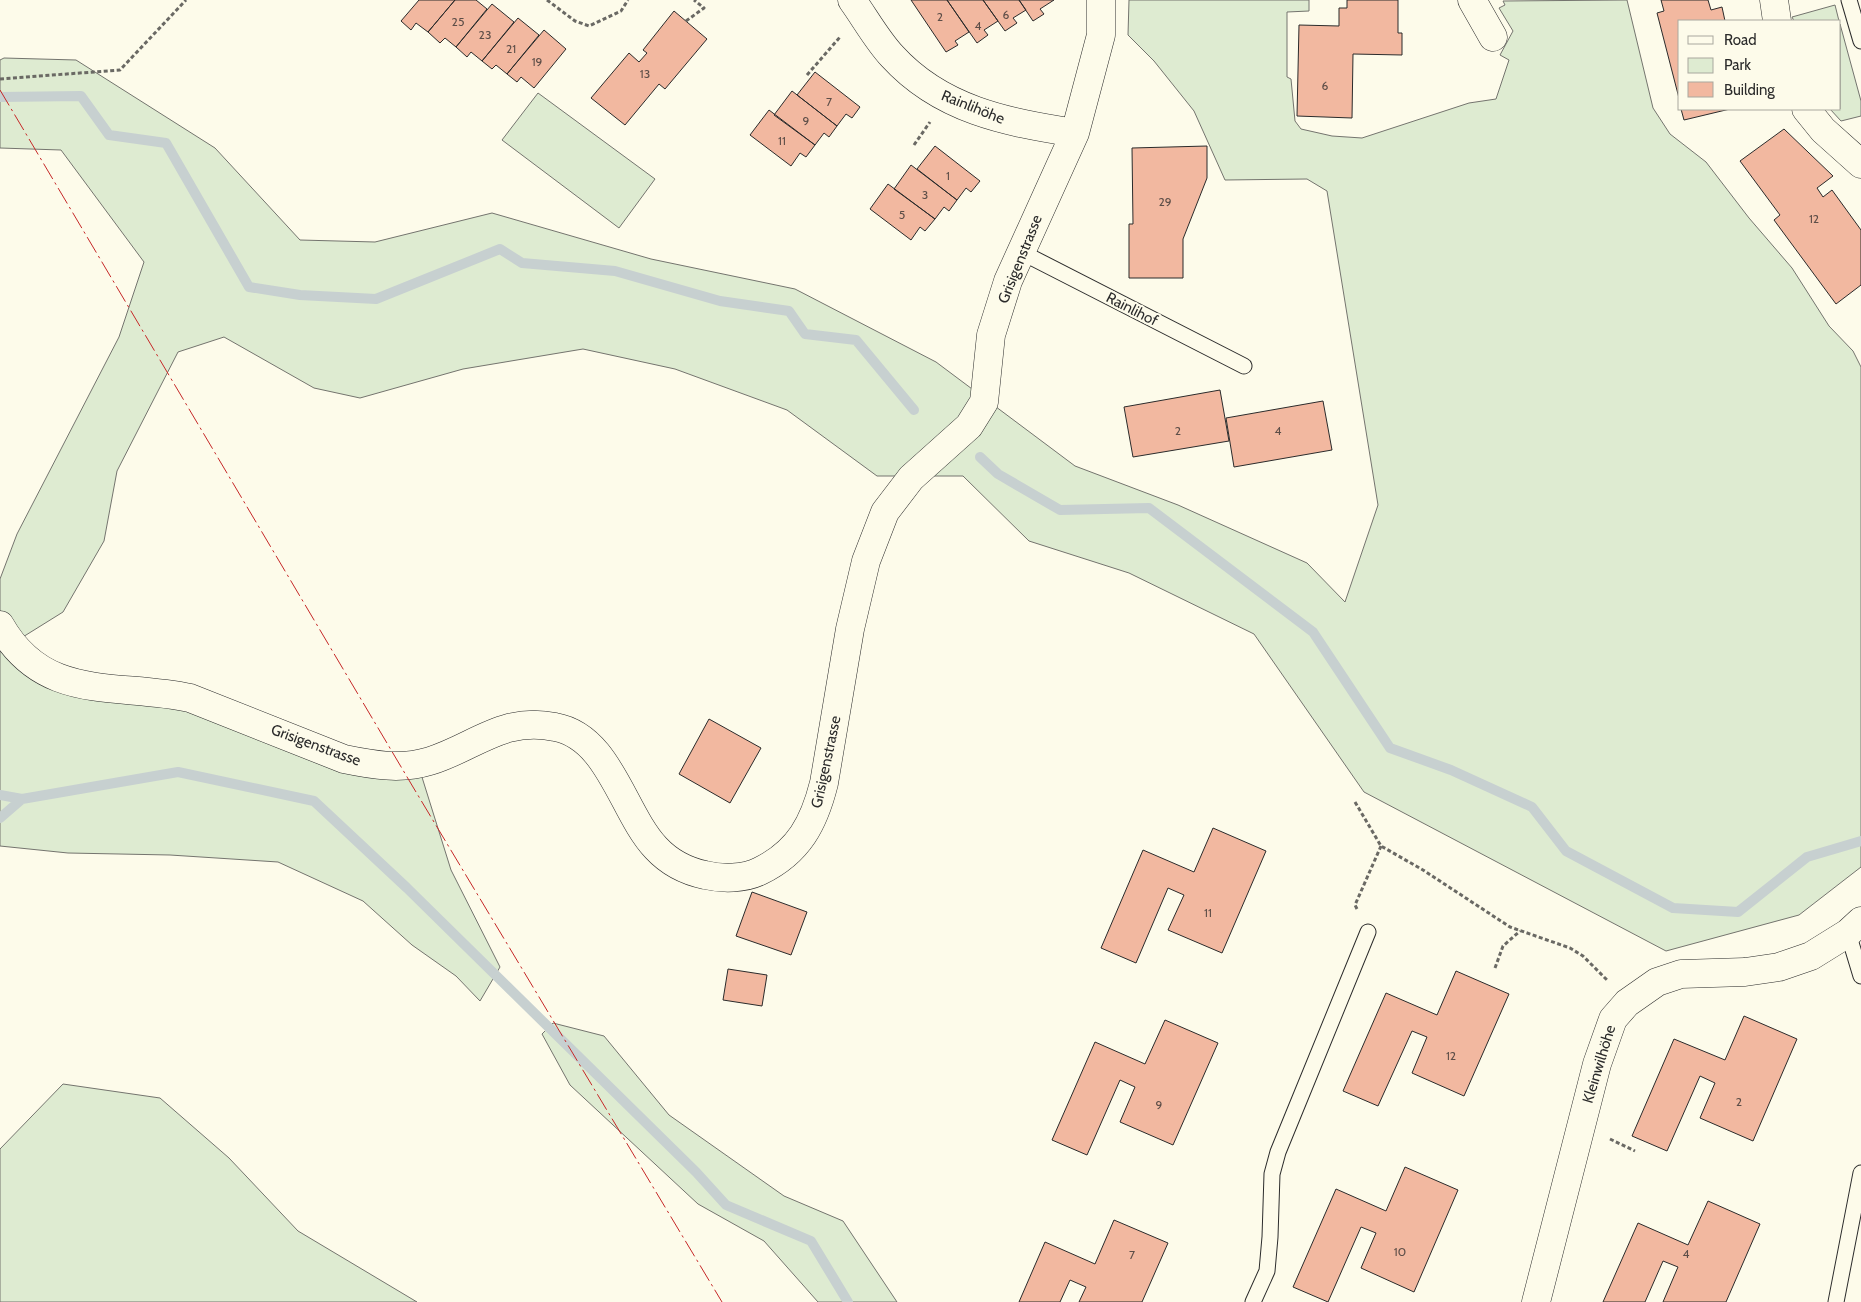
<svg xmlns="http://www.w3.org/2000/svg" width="1861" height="1302" font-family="Cabin,sans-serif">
<rect width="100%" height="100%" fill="#fdfbea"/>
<!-- green -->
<path fill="#deebd1" stroke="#74746e" d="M 1129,0 L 1309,0 L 1309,11 L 1287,12 L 1287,77 L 1291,79 L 1295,121 L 1301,129 L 1332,136 L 1362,138 L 1469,103 L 1496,99 L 1509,60 L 1500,55 L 1513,31 L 1499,8 L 1505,5 L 1503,1 L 1627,0 L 1653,108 L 1670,134 L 1706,162 L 1749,218 L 1792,268 L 1829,326 L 1853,351 L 1861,367 L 1861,867 L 1799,915 L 1666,951 L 1364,792 L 1254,634 L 1129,573 L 1029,541 L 963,476 L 877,476 L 787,410 L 675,369 L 583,349 L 463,369 L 360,398 L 314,388 L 224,337 L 178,352 L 117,471 L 104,541 L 63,612 L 18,640 L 0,611 L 0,579 L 17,534 L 119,337 L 144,262 L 61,150 L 0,148 L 0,60 L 4,58 L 76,60 L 215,148 L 300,240 L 375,242 L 492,213 L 651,259 L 795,289 L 936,362 L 1075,466 L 1178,505 L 1307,563 L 1345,602 L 1378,505 L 1327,191 L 1307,179 L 1225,180 L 1194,111 L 1154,61 L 1128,35 Z
M 1835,5 L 1839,21 L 1794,21 L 1792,17 Z
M 1840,24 L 1861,101 L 1861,116 L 1841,121 L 1830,109 L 1840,109 Z
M 538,93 L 655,179 L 619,228 L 502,140 Z
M 0,641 L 5,647 L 151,697 L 421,774 L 451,870 L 500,967 L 480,1001 L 456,976 L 412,945 L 363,901 L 278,862 L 170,855 L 68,853 L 0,846 Z
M 553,1023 L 604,1036 L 669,1115 L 784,1196 L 843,1221 L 897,1302 L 818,1302 L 764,1241 L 698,1204 L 570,1085 L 542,1034 Z
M 63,1084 L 160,1098 L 229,1158 L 298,1231 L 417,1302 L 0,1302 L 0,1149 Z"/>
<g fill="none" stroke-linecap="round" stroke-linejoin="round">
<!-- stream -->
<path stroke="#c7d0d0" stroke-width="10" d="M 0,97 L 81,96 L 109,135 L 166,143 L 249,287 L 300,295 L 376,299 L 500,249 L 522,263 L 615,271 L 720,301 L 789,311 L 805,334 L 856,340 L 914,410
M 980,457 L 998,474 L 1060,510 L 1149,508 L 1313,632 L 1390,748 L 1451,770 L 1532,807 L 1566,851 L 1673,908 L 1738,912 L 1807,857 L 1861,841
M 0,795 L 22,799 L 178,772 L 314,801 L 407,888 L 696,1172 L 726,1205 L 811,1241 L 848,1302
M 0,818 L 22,799"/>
</g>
<!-- building -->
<path fill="#f2b8a0" stroke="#2b2b2b" d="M 419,0 L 455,0 L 428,32 L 416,23 L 411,30 L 401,21 Z
M 455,0 L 476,0 L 487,9 L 456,47 L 445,38 L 440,43 L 428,32 Z
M 911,0 L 947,0 L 969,32 L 955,41 L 958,45 L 946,52 Z
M 947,0 L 983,0 L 998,21 L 984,30 L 988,35 L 977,43 Z
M 983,0 L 1019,0 L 1026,10 L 1013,18 L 1017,23 L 1005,31 Z
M 1019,0 L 1054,0 L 1040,9 L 1044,14 L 1033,21 Z
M 1347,0 L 1398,0 L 1398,33 L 1402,33 L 1402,55 L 1353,54 L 1352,118 L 1297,116 L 1299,25 L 1339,26 L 1339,8 L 1347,8 Z
M 1661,0 L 1708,0 L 1711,10 L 1722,7 L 1725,21 L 1680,21 L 1680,102 L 1657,13 L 1664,11 Z
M 492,4 L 514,22 L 482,61 L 471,52 L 467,57 L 456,47 Z
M 674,11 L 707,39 L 665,89 L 659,84 L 625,125 L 591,98 L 629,53 L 639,62 L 647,53 L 643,50 Z
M 518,18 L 539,35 L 507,74 L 496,65 L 492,69 L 482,61 Z
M 544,30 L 566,49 L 534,88 L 521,77 L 517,82 L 507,74 Z
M 815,72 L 860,107 L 852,118 L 846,114 L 837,126 L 797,95 Z
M 792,91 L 837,126 L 829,137 L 824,133 L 815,145 L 774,115 Z
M 1681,109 L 1730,109 L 1684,120 Z
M 769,110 L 815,145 L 806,157 L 800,153 L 791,166 L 750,135 Z
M 1784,129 L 1833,176 L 1817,188 L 1823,197 L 1832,190 L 1861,230 L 1861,285 L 1836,304 L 1774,220 L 1780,215 L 1740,161 Z
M 935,146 L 980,181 L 971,192 L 966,188 L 957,200 L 917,169 Z
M 1207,146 L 1207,178 L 1183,239 L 1183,278 L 1129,278 L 1129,224 L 1133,224 L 1132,148 Z
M 911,165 L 957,200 L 949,211 L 944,207 L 935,219 L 894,189 Z
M 888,184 L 935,219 L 925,231 L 920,227 L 911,240 L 870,209 Z
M 1220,390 L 1229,441 L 1133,457 L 1124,407 Z
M 1323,401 L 1332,450 L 1234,467 L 1226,418 Z
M 709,719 L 761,748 L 730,803 L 679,774 Z
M 1213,828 L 1266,851 L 1222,953 L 1168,930 L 1184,895 L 1168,888 L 1136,963 L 1101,948 L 1143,850 L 1194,872 Z
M 752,892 L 807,912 L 791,955 L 736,936 Z
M 728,969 L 767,975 L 762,1006 L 723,1000 Z
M 1456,971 L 1509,994 L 1464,1096 L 1412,1073 L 1427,1037 L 1412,1031 L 1378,1106 L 1343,1091 L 1386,993 L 1437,1015 Z
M 1744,1016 L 1797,1039 L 1753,1141 L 1700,1118 L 1715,1083 L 1700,1076 L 1667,1151 L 1632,1136 L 1674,1039 L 1725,1060 Z
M 1165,1020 L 1218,1043 L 1173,1145 L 1120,1122 L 1135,1087 L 1120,1080 L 1087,1155 L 1052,1140 L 1095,1042 L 1145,1064 Z
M 1405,1167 L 1458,1190 L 1414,1292 L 1361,1268 L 1376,1233 L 1361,1227 L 1328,1302 L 1293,1287 L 1336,1189 L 1386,1211 Z
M 1708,1201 L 1760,1224 L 1726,1302 L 1663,1302 L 1678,1267 L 1663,1261 L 1645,1302 L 1603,1302 L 1638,1223 L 1688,1245 Z
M 1114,1220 L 1168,1243 L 1142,1302 L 1079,1302 L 1086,1287 L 1070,1280 L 1060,1302 L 1019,1302 L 1045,1242 L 1095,1264 Z"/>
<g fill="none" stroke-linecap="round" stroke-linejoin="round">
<defs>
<path id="lane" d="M 1849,0 L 1861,41
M 1021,252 L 1244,366
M 1848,933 L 1861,976
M 1253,1302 L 1267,1271 L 1270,1237 L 1272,1174 L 1278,1152 L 1368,932
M 1836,1302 L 1861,1173"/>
<path id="street" d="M 852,0 C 865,18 877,40 892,56 C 941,110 1006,122 1075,133
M 1472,0 L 1493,37
M 1774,0 L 1777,21
M 1806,109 L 1823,130 L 1861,164
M 0,625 C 44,703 116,682 190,698 L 344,759 C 373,765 401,770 430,761 C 475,747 503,716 555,727 C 610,737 622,812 656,848 C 669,862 686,871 705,875 C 722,879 744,879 760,871 C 799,852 814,823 824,783 L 850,629 L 866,561 L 885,512 L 911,478 L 969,426 L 984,402 L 991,335 L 1008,281 L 1075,133 L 1101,35 L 1101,0
M 1536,1302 L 1597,1064 L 1613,1019 L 1627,1003 L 1657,982 L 1681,974 L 1745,972 L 1779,967 L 1811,956 L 1848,933 L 1861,921"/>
</defs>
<!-- lane casing -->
<use href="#lane" stroke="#2b2b2b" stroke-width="17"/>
<!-- street casing -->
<use href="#street" stroke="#2b2b2b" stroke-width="29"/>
<!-- path -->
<path stroke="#6a6964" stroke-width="3" stroke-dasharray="4 2.5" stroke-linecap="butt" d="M 547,0 L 575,21 L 589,26 L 621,11 L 628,0
M 686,21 L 704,8 L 694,0
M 807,75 L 840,37
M 0,79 L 120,70 L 186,0
M 914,145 L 930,122
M 1355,802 L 1381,846 L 1423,870 L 1510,927 L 1570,948 L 1583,956 L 1607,980
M 1357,909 L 1355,905 L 1381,846
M 1495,968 L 1503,946 L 1520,931
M 1610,1139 L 1635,1151"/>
<!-- lane -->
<use href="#lane" stroke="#fdfbea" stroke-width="15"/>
<!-- street -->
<use href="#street" stroke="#fdfbea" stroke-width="28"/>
<!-- power -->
<path stroke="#c62828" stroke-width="1" stroke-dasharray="18 4 2.5 4" stroke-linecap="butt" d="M 0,90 L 413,787 L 722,1302"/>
</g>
<g text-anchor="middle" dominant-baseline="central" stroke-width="4" stroke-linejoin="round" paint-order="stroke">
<!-- number labels -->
<g font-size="12" fill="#5d4e48">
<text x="1006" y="14">6</text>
<text x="940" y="16">2</text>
<text x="458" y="21">25</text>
<text x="978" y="25">4</text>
<text x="485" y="34">23</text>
<text x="511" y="48">21</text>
<text x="537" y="61">19</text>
<text x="645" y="73">13</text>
<text x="1325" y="85">6</text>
<text x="829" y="101">7</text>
<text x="806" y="120">9</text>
<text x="782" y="140">11</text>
<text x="948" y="175">1</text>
<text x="925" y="194">3</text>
<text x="1165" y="201">29</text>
<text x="902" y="214">5</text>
<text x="1814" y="218">12</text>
<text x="1178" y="430">2</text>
<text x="1278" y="430">4</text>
<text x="1208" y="912">11</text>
<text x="1451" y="1055">12</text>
<text x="1739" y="1101">2</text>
<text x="1159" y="1104">9</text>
<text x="1400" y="1251">10</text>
<text x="1686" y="1253">4</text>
<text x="1132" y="1254">7</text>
</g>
<!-- street labels -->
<g font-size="15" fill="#2b2b2b" stroke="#fdfbea">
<text transform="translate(973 107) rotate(22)">Rainlihöhe</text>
<text transform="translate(1020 259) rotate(-68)">Grisigenstrasse</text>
<text transform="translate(1132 309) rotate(27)">Rainlihof</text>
<text transform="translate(316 745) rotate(20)">Grisigenstrasse</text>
<text transform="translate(826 762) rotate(-78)">Grisigenstrasse</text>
<text transform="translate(1599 1064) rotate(-73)">Kleinwilhöhe</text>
</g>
</g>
<!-- legend -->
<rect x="1678" y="20" width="162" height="90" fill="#fdfbea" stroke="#a9a89e"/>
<rect x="1688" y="36" width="25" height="8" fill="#fdfbea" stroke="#a9a89e"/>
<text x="1724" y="45" font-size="15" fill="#2b2b2b">Road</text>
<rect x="1688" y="58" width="25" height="15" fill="#deebd1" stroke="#a9a89e"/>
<text x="1724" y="70" font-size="15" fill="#2b2b2b">Park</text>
<rect x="1688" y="82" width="25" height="15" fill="#f2b8a0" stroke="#a9a89e"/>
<text x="1724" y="95" font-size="15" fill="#2b2b2b">Building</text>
</svg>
